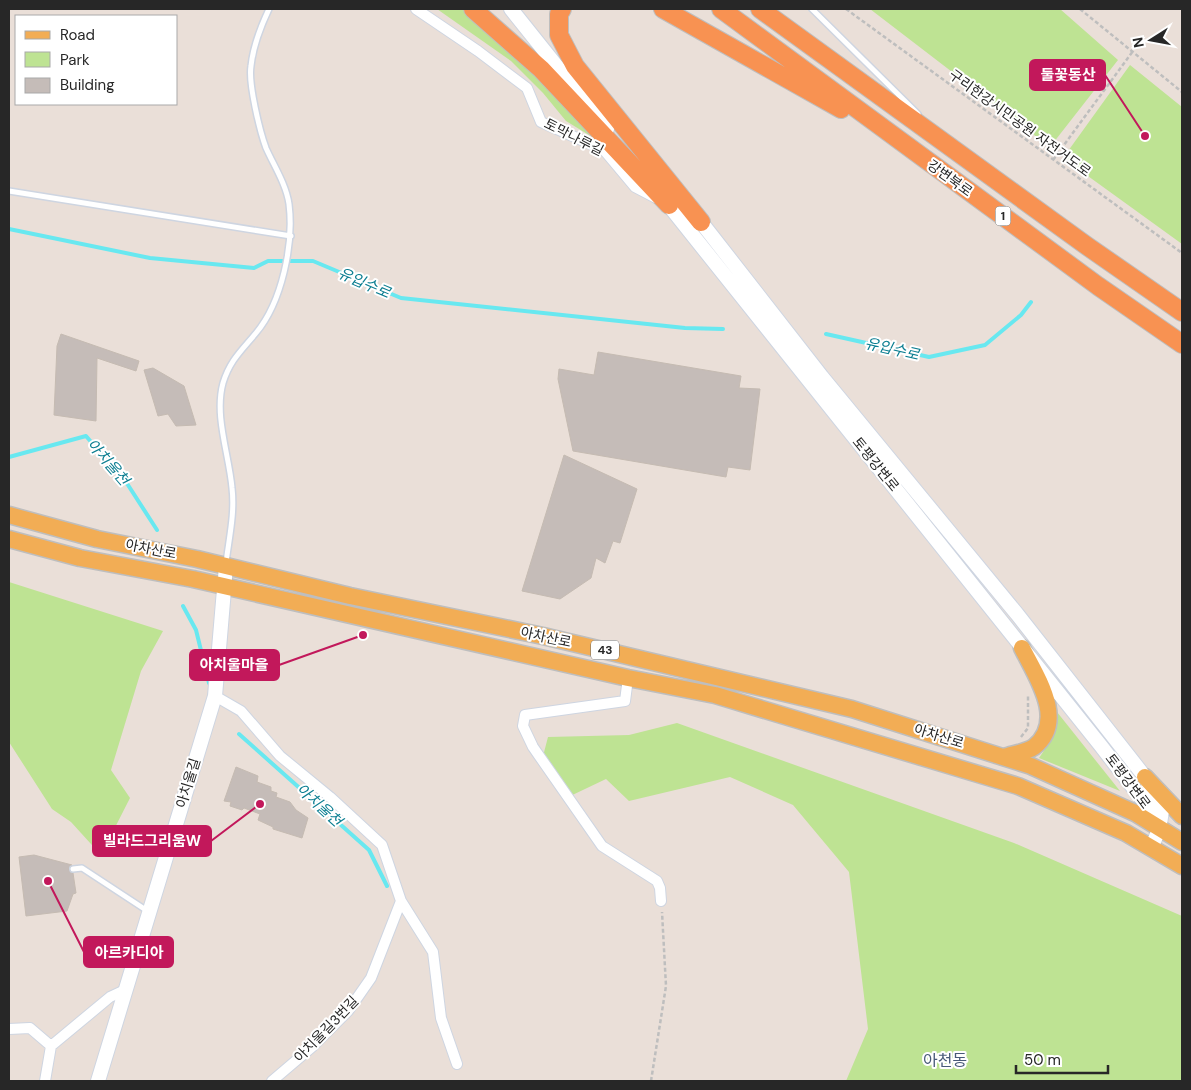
<svg xmlns="http://www.w3.org/2000/svg" width="1191" height="1090" font-family="'DM Sans','Noto Sans KR',sans-serif">
<rect width="100%" height="100%" fill="#eadfd8"/>
<!-- green -->
<path fill="#bee393" d="M 437,9 L 469,9 L 607,146 L 566,121 L 543,93 L 511,61 Z
M 870,9 L 1060,9 L 1118,60 L 1050,147 Z
M 1130,65 L 1182,107 L 1182,244 L 1063,158 Z
M 9,582 L 163,631 L 141,671 L 111,770 L 130,798 L 101,855 L 71,822 L 52,809 L 9,742 Z
M 1057,712 L 1120,791 L 1039,758 C 1049,744 1057,730 1057,712 Z
M 677,723 L 1014,843 L 1182,916 L 1182,1081 L 846,1081 L 868,1029 L 849,872 L 793,805 L 730,777 L 629,801 L 606,779 L 564,799 L 542,760 L 548,737 L 629,735 Z"/>
<g fill="none" stroke-linecap="round" stroke-linejoin="round">
<!-- stream -->
<path stroke="#68e8f0" stroke-width="4" d="M 9,229 L 150,258 L 254,268 L 268,261 L 313,261 L 401,298 L 685,328 L 723,329
M 826,334 L 929,357 L 985,345 L 1021,315 L 1031,302
M 9,457 L 86,436 L 128,485 L 157,530
M 183,606 L 196,630 L 209,683
M 239,734 L 369,850 L 387,886"/>
</g>
<!-- building -->
<path fill="#c5bcb8" stroke="#c5bbb2" d="M 61,334 L 139,361 L 136,371 L 97,358 L 96,421 L 54,415 L 57,346 Z
M 598,352 L 741,376 L 739,388 L 760,389 L 750,470 L 728,467 L 726,477 L 573,451 L 558,379 L 559,369 L 594,375 Z
M 153,368 L 184,386 L 196,425 L 176,426 L 168,414 L 158,416 L 144,370 Z
M 564,455 L 637,489 L 620,543 L 613,541 L 605,563 L 596,558 L 591,578 L 560,599 L 522,591 Z
M 236,767 L 258,776 L 257,782 L 271,787 L 271,791 L 277,793 L 276,797 L 290,802 L 296,810 L 308,818 L 302,838 L 273,829 L 273,827 L 258,820 L 260,814 L 244,808 L 242,810 L 230,806 L 231,802 L 224,801 Z
M 34,855 L 72,865 L 69,870 L 73,873 L 76,893 L 73,894 L 67,911 L 26,916 L 19,857 Z"/>
<g fill="none" stroke-linecap="round" stroke-linejoin="round">
<defs>
<path id="service" d="M 812,9 L 918,114
M 9,191 L 291,236
M 226,563 C 229,538 235,513 232,488 C 229,454 214,416 223,383 C 230,360 242,350 256,333 C 282,302 294,244 289,204 C 286,184 274,166 266,148 C 260,132 248,83 251,66 C 253,47 261,26 269,9
M 73,869 L 82,868 L 149,912"/>
<path id="minor" d="M 416,9 L 478,51 L 527,88 L 541,122 L 604,150 L 635,187 L 656,198
M 628,678 L 625,701 L 525,715 L 523,726 L 533,747 L 602,846 L 657,881 L 660,888 L 661,901
M 215,696 L 241,711 L 280,756 L 330,797 L 382,845 L 401,901 L 371,978 L 348,1011 L 312,1047 L 272,1081
M 401,901 L 433,952 L 441,1018 L 457,1064
M 9,1029 L 30,1028 L 51,1046 L 110,997 L 125,990
M 45,1081 L 51,1046"/>
<path id="tertiary" d="M 511,9 L 607,129
M 663,198 L 1101,746 L 1153,813 L 1159,830
M 692,217 L 701,222 L 822,377 L 1017,614 L 1145,777 L 1162,811 L 1159,830 L 1151,848
M 98,1081 L 215,696 L 226,566"/>
<path id="primary" d="M 9,515 L 97,539 L 197,559 L 350,596 L 543,636 L 852,709 L 1031,766 L 1135,813 L 1182,842
M 9,539 L 80,558 L 193,579 L 628,678 L 715,695 L 1018,786 L 1126,833 L 1182,866
M 1004,757 C 1013,754 1027,752 1034,747 C 1067,721 1036,676 1022,648
M 1145,777 L 1182,816"/>
<path id="trunk" d="M 473,9 L 541,69 L 669,205
M 562,9 L 559,14 L 559,35 L 575,66 L 701,222
M 663,9 L 841,109
M 721,9 L 1098,286 L 1182,344
M 760,9 L 1087,246 L 1182,312"/>
</defs>
<!-- service casing -->
<use href="#service" stroke="#ced5e1" stroke-width="8"/>
<!-- minor casing -->
<use href="#minor" stroke="#ced5e1" stroke-width="12"/>
<!-- tertiary casing -->
<use href="#tertiary" stroke="#ced5e1" stroke-width="16"/>
<!-- primary casing -->
<use href="#primary" stroke="#bebebe" stroke-width="19"/>
<!-- trunk casing -->
<use href="#trunk" stroke="#bebebe" stroke-width="20"/>
<!-- path -->
<path stroke="#bebebe" stroke-width="2.5" stroke-dasharray="4 2.5" stroke-linecap="butt" d="M 846,9 L 1182,253
M 1080,9 L 1182,92
M 1053,160 L 1133,51
M 1021,737 L 1028,728 L 1028,695
M 651,1081 L 666,986 L 662,912"/>
<!-- service -->
<use href="#service" stroke="#fff" stroke-width="5"/>
<!-- minor -->
<use href="#minor" stroke="#fff" stroke-width="10"/>
<!-- tertiary -->
<use href="#tertiary" stroke="#fff" stroke-width="14"/>
<!-- primary -->
<use href="#primary" stroke="#f2ad55" stroke-width="16"/>
<!-- trunk -->
<use href="#trunk" stroke="#f89252" stroke-width="18"/>
</g>
<g text-anchor="middle" dominant-baseline="central" stroke-width="4" stroke-linejoin="round" paint-order="stroke">
<!-- shield labels -->
<g fill="#fff" stroke="#686868" stroke-width="1">
<rect x="995.5" y="206.5" width="15" height="19" rx="4"/>
<rect x="591" y="640.5" width="28" height="19" rx="4"/>
</g>
<g font-size="12" font-weight="bold" fill="#272727">
<text x="1003" y="216">1</text>
<text x="605" y="650">43</text>
</g>
<!-- street labels -->
<g font-size="14" fill="#272727" stroke="#fff">
<text transform="translate(1020 123) rotate(36)">구리한강시민공원 자전거도로</text>
<text transform="translate(574 137) rotate(27)">토막나루길</text>
<text transform="translate(950 178) rotate(36)">강변북로</text>
<text transform="translate(876 464) rotate(51)">토평강변로</text>
<text transform="translate(151 549) rotate(11)">아차산로</text>
<text transform="translate(546 637) rotate(12)">아차산로</text>
<text transform="translate(939 736) rotate(17)">아차산로</text>
<text transform="translate(1128 781) rotate(53)">토평강변로</text>
<text transform="translate(188 783) rotate(-73)">아치울길</text>
<text transform="translate(326 1029) rotate(-46)">아치울길3번길</text>
</g>
<!-- water labels -->
<g font-size="15" font-style="italic" fill="#0b7e91" stroke="#fff">
<text transform="translate(364 283) rotate(23)">유입수로</text>
<text transform="translate(892 349) rotate(13)">유입수로</text>
<text transform="translate(108 462) rotate(49)">아치울천</text>
<text transform="translate(319 805) rotate(42)">아치울천</text>
</g>
<!-- quarter labels -->
<g font-size="16" fill="#485a78" stroke="#fff">
<text x="945" y="1060">아천동</text>
</g>
</g>
<!-- callouts -->
<path fill="none" stroke="#c2185b" stroke-width="2" d="M1145 136L1105 75M363 635L279 665M260 804L211 841M48 881L84 952"/>
<g fill="#c2185b" stroke="#fff" stroke-width="2">
<circle cx="1145" cy="136" r="5"/>
<circle cx="363" cy="635" r="5"/>
<circle cx="260" cy="804" r="5"/>
<circle cx="48" cy="881" r="5"/>
</g>
<g fill="#c2185b" stroke="#c2185b" stroke-width="2">
<rect x="1030" y="60" width="75" height="30" rx="5"/>
<rect x="190" y="650" width="89" height="30" rx="5"/>
<rect x="93" y="826" width="118" height="30" rx="5"/>
<rect x="84" y="937" width="89" height="30" rx="5"/>
</g>
<g font-size="15" text-anchor="middle" font-weight="bold" fill="#fff">
<text x="1068" y="80">둘꽃동산</text>
<text x="234" y="670">아치울마을</text>
<text x="152" y="846">빌라드그리움W</text>
<text x="129" y="958">아르카디아</text>
</g>
<!-- border -->
<rect width="1191" height="1090" fill="none" stroke="#272727" stroke-width="20"/>
<!-- legend -->
<rect x="15" y="15" width="162" height="90" fill="#ffffff" stroke="#a9a9a9"/>
<rect x="25" y="31" width="25" height="8" fill="#f2ad55" stroke="#a9a9a9"/>
<text x="60" y="40" font-size="15" fill="#272727">Road</text>
<rect x="25" y="52" width="25" height="15" fill="#bee393" stroke="#a9a9a9"/>
<text x="60" y="65" font-size="15" fill="#272727">Park</text>
<rect x="25" y="78" width="25" height="15" fill="#c5bcb8" stroke="#a9a9a9"/>
<text x="60" y="90" font-size="15" fill="#272727">Building</text>
<!-- north arrow -->
<g transform="translate(1151 40) rotate(259)" stroke="#ffffff" stroke-width="4" paint-order="stroke">
<path d="M0-4L9 19L0 12L-9 19Z" fill="#272727"/>
<text y="-8" font-size="14" font-weight="bold" text-anchor="middle" fill="#272727">N</text>
</g>
<!-- scale -->
<path d="M1016 1065v8h92v-8" fill="none" stroke="#272727" stroke-width="2.5"/>
<text x="1024" y="1065" font-size="15" fill="#272727" stroke="#ffffff" stroke-width="4" paint-order="stroke">50 m</text>
</svg>
